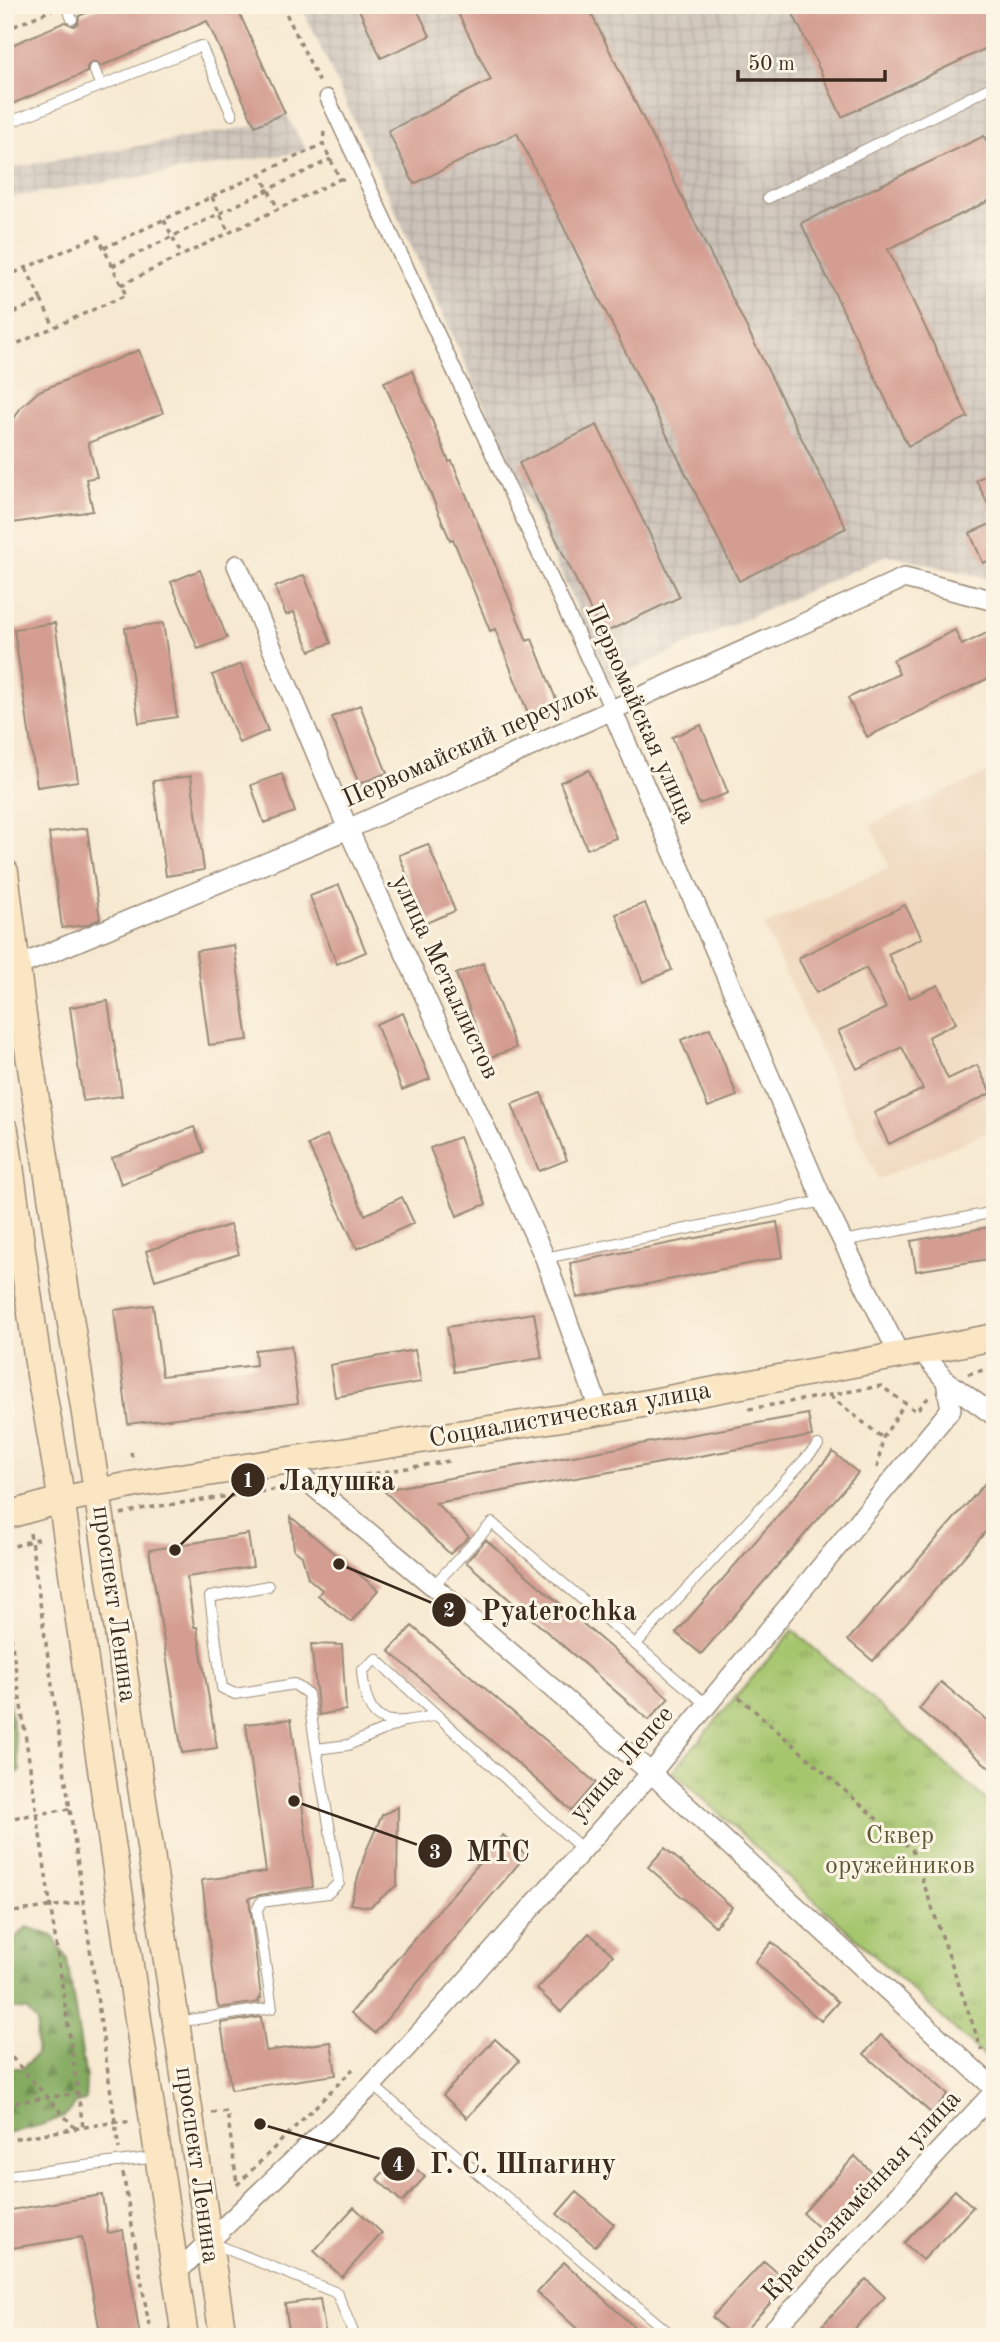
<svg xmlns="http://www.w3.org/2000/svg" width="1000" height="2342" font-family="'Old Standard TT',serif">
<defs>
<pattern id="industrial-grid" width="8" height="8" patternUnits="userSpaceOnUse" patternTransform="scale(1.75)"><rect width="8" height="8" fill="#ccc2b9"/><path d="M0 4h8M4 0v8" fill="none" stroke="#b0a79f"/></pattern>
<pattern id="forest-firs" width="22" height="20" patternUnits="userSpaceOnUse" patternTransform="scale(1.75)"><rect width="22" height="20" fill="#84ab61"/><path d="M5 1l3.5 6h-7zM16 11l3.5 6h-7z" fill="#6d8b4f"/></pattern>
<pattern id="park-tufts" width="24" height="20" patternUnits="userSpaceOnUse" patternTransform="scale(1.75)"><rect width="24" height="20" fill="#a6c66e"/><path d="M3 7l-1-3M5 7V3M7 7l1-3M15 17l-1-3M17 17v-4M19 17l1-3" fill="none" stroke="#88a15a"/></pattern>
</defs>
<rect width="100%" height="100%" fill="#fcf5e5"/>
<filter id="ink" filterUnits="userSpaceOnUse"><feTurbulence type="fractalNoise" baseFrequency=".0143" numOctaves="2"/><feDisplacementMap in="SourceGraphic" scale="14" xChannelSelector="R" yChannelSelector="G"/><feConvolveMatrix kernelMatrix="1 2 1 2 8 2 1 2 1" color-interpolation-filters="sRGB"/></filter>
<filter id="wash" filterUnits="userSpaceOnUse"><feTurbulence type="fractalNoise" baseFrequency=".00686" numOctaves="4" result="noise"/><feDisplacementMap in="SourceGraphic" scale="28" xChannelSelector="R" yChannelSelector="G"/><feGaussianBlur stdDeviation="1.57" result="paint"/><feColorMatrix in="noise" values="0 0 0 0 0 0 0 0 0 0 0 0 0 0 0 0 0 1.4 0 .05"/><feComposite in="paint" operator="in"/></filter>
<g filter="url(#wash)">
<rect width="100%" height="100%" fill="#f7e9d1"/>
<!-- built -->
<path fill="#eed6bb" d="M 995,770 L 995,1129 L 878,1179 L 764,926 L 889,867 L 871,824 Z"/>
<!-- industrial -->
<path fill="url(#industrial-grid)" d="M 301,5 L 995,5 L 995,580 L 887,555 L 610,680 Z
M 285,113 L 307,151 L 5,198 L 5,169 L 254,126 Z"/>
<!-- forest -->
<path fill="url(#forest-firs)" stroke="#606a40" stroke-width="2" d="M 5,1678 L 20,1771 L 5,1778 Z
M 27,1927 L 53,1936 L 67,1959 L 86,2079 L 85,2100 L 75,2104 C 69,2122 23,2130 5,2133 L 5,2064 L 9,2068 L 23,2068 L 36,2054 L 37,2023 L 27,2010 L 5,2008 L 5,1949 Z"/>
<!-- park -->
<path fill="url(#park-tufts)" stroke="#707846" stroke-width="2" d="M 793,1630 L 995,1808 L 995,2066 L 673,1771 Z"/>
<g id="blocks">
<!-- building -->
<path fill="#d49d91" d="M 104,5 L 244,5 L 237,8 L 285,113 L 255,126 L 207,21 L 101,66 L 96,62 L 91,62 L 87,67 L 87,72 L 5,107 L 5,48 L 65,22 L 74,26 L 78,23 L 79,16 Z
M 357,5 L 415,5 L 430,36 L 381,58 Z
M 454,5 L 587,5 L 846,528 L 739,581 L 517,133 L 414,184 L 388,131 L 491,80 Z
M 789,5 L 995,5 L 995,44 L 842,117 Z
M 984,136 L 995,158 L 995,198 L 888,249 L 968,417 L 908,446 L 801,223 Z
M 139,350 L 163,413 L 88,443 L 97,477 L 86,479 L 93,511 L 5,524 L 5,434 L 21,407 L 39,391 Z
M 412,371 L 449,462 L 452,461 L 527,641 L 532,639 L 559,707 L 530,718 L 495,629 L 490,631 L 453,539 L 450,540 L 384,382 Z
M 597,425 L 680,597 L 602,634 L 519,463 Z
M 995,471 L 995,518 L 976,480 Z
M 995,522 L 995,558 L 983,563 L 970,533 Z
M 200,570 L 227,638 L 198,649 L 171,582 Z
M 304,575 L 331,643 L 310,651 L 294,612 L 286,615 L 275,587 Z
M 55,623 L 78,781 L 37,787 L 14,629 Z
M 163,623 L 177,717 L 139,723 L 125,628 Z
M 995,629 L 995,675 L 867,737 L 848,698 L 899,674 L 893,660 L 955,630 L 962,645 Z
M 241,664 L 268,731 L 239,743 L 212,675 Z
M 360,705 L 387,773 L 359,784 L 332,717 Z
M 701,725 L 728,793 L 699,804 L 672,737 Z
M 589,770 L 616,838 L 587,849 L 560,782 Z
M 282,774 L 295,812 L 264,823 L 251,785 Z
M 191,776 L 204,870 L 166,876 L 153,781 Z
M 87,828 L 100,919 L 86,925 L 62,928 L 49,833 Z
M 428,844 L 455,911 L 426,923 L 399,855 Z
M 339,885 L 366,952 L 337,964 L 310,896 Z
M 645,903 L 672,970 L 643,982 L 616,914 Z
M 905,905 L 922,938 L 888,954 L 910,998 L 938,985 L 956,1023 L 928,1037 L 948,1079 L 977,1065 L 991,1093 L 889,1144 L 874,1113 L 923,1089 L 902,1047 L 857,1069 L 838,1031 L 886,1008 L 866,968 L 816,993 L 798,958 Z
M 234,945 L 248,1040 L 209,1045 L 196,951 Z
M 483,963 L 516,1048 L 488,1058 L 456,974 Z
M 108,1001 L 122,1096 L 83,1101 L 70,1007 Z
M 403,1013 L 430,1079 L 402,1090 L 376,1024 Z
M 710,1028 L 737,1096 L 708,1107 L 681,1040 Z
M 541,1093 L 567,1160 L 539,1171 L 512,1104 Z
M 194,1127 L 204,1152 L 121,1184 L 112,1158 Z
M 327,1135 L 365,1215 L 402,1197 L 414,1223 L 357,1249 L 308,1145 Z
M 459,1137 L 486,1204 L 457,1216 L 430,1148 Z
M 777,1222 L 783,1257 L 577,1298 L 570,1263 Z
M 230,1225 L 239,1254 L 155,1280 L 146,1251 Z
M 995,1226 L 995,1258 L 916,1271 L 911,1241 Z
M 153,1305 L 162,1376 L 256,1365 L 255,1350 L 291,1346 L 298,1403 L 128,1424 L 114,1310 Z
M 534,1313 L 542,1358 L 454,1372 L 447,1327 Z
M 415,1350 L 421,1382 L 335,1397 L 330,1365 Z
M 808,1414 L 812,1436 L 436,1503 L 469,1537 L 450,1554 L 383,1490 Z
M 833,1452 L 858,1473 L 701,1654 L 676,1633 Z
M 995,1472 L 995,1521 L 873,1661 L 848,1640 Z
M 291,1517 L 378,1590 L 351,1622 L 318,1595 L 322,1590 L 308,1578 L 302,1556 L 294,1550 Z
M 248,1534 L 253,1567 L 187,1577 L 194,1627 L 197,1627 L 217,1748 L 182,1753 L 149,1550 Z
M 486,1540 L 669,1698 L 649,1720 L 466,1562 Z
M 412,1626 L 596,1783 L 572,1811 L 389,1651 Z
M 311,1644 L 342,1645 L 346,1710 L 319,1715 Z
M 941,1682 L 995,1727 L 995,1772 L 919,1709 Z
M 291,1719 L 313,1887 L 260,1895 L 249,1898 L 261,1998 L 258,1999 L 259,2002 L 219,2008 L 217,2003 L 202,1880 L 266,1872 L 246,1724 Z
M 398,1807 L 397,1885 L 370,1907 L 350,1904 L 366,1851 L 382,1815 Z
M 503,1835 L 526,1855 L 375,2033 L 351,2013 Z
M 665,1848 L 732,1907 L 715,1926 L 648,1867 Z
M 589,1933 L 613,1955 L 561,2012 L 537,1989 Z
M 772,1942 L 838,2002 L 821,2021 L 755,1962 Z
M 261,2017 L 266,2051 L 331,2042 L 336,2075 L 231,2090 L 221,2023 Z
M 881,2035 L 948,2094 L 931,2113 L 864,2054 Z
M 495,2039 L 519,2061 L 467,2118 L 443,2095 Z
M 400,2154 L 425,2177 L 402,2202 L 377,2179 Z
M 855,2156 L 879,2179 L 827,2235 L 803,2213 Z
M 955,2190 L 973,2207 L 923,2260 L 904,2243 Z
M 576,2192 L 614,2224 L 595,2246 L 557,2214 Z
M 102,2195 L 108,2233 L 123,2230 L 140,2337 L 101,2337 L 82,2237 L 5,2249 L 5,2211 Z
M 354,2207 L 382,2233 L 342,2277 L 314,2251 Z
M 764,2261 L 789,2283 L 739,2337 L 733,2337 L 712,2317 Z
M 564,2262 L 645,2337 L 586,2337 L 537,2292 Z
M 866,2279 L 885,2297 L 847,2337 L 811,2337 Z
M 320,2299 L 326,2337 L 290,2337 L 285,2304 Z"/>
</g>
</g>
<g filter="url(#ink)">
<use href="#blocks" fill-opacity="0" stroke="#998a78" stroke-width="2"/>
<g fill="none" stroke-linecap="round" stroke-linejoin="round">
<defs>
<path id="service" d="M 66,5 L 72,19
M 94,69 L 101,86
M 5,124 L 201,46 L 232,115
M 768,198 L 995,85
M 843,1241 L 995,1212
M 545,1258 L 823,1201
M 5,1260 L 23,1255
M 268,1586 L 210,1597 L 222,1688 L 235,1694 L 294,1684 L 308,1694 L 316,1749 L 348,1745 L 400,1723
M 433,1586 L 492,1523 L 707,1705
M 636,1644 L 818,1445
M 437,1715 C 387,1726 367,1729 362,1671 L 376,1659 L 583,1850
M 176,2022 L 272,2008 L 257,1910 L 261,1902 L 328,1893 L 339,1883 L 316,1749
M 372,2085 L 674,2337
M 5,2176 L 157,2157
M 212,2243 L 337,2293 L 355,2337"/>
<path id="pedestrian" d="M 327,97 L 612,710"/>
<path id="minor" d="M 237,565 L 348,829 L 545,1258 L 600,1412
M 612,710 L 823,1201 L 900,1356
M 6,971 L 348,829 L 904,578 L 995,601
M 922,1352 L 946,1381 L 995,1416
M 283,1461 L 433,1586 L 651,1773 L 995,2089
M 175,2274 L 372,2085 L 427,2025 L 651,1773 L 951,1409 L 946,1381
M 767,2337 L 995,2091"/>
<path id="secondary" d="M 5,872 L 23,1016 L 97,1491 L 223,2337
M 5,1130 L 38,1363 L 58,1478 L 185,2337
M 5,1516 L 61,1500 L 136,1484 L 600,1412 L 995,1337"/>
</defs>
<!-- service casing -->
<use href="#service" stroke="#998a78" stroke-width="12"/>
<!-- pedestrian casing -->
<use href="#pedestrian" stroke="#998a78" stroke-width="17"/>
<!-- minor casing -->
<use href="#minor" stroke="#998a78" stroke-width="22"/>
<!-- secondary casing -->
<use href="#secondary" stroke="#998a78" stroke-width="29"/>
<!-- path -->
<path stroke="#998a78" stroke-width="3.5" stroke-dasharray="5 5" stroke-linecap="butt" d="M 282,5 L 320,83
M 5,30 L 54,9
M 324,132 L 323,144 L 340,179 L 348,179
M 260,173 L 278,209
M 212,197 L 229,233
M 164,220 L 182,256
M 104,248 L 323,144
M 112,266 L 331,159
M 5,277 L 98,236 L 126,295 L 5,349
M 121,285 L 340,179
M 41,300 L 54,327
M 5,317 L 41,300 L 26,268
M 968,1374 L 995,1367
M 830,1396 L 883,1438
M 749,1409 L 881,1386 L 916,1411 L 929,1397
M 131,1452 L 133,1462
M 877,1468 L 883,1438 L 905,1403
M 335,1480 L 449,1461
M 121,1514 L 140,1509 L 286,1488
M 30,1533 L 119,2149
M 5,1549 L 43,1537
M 5,1597 L 83,2127
M 739,1697 L 912,1850 L 982,2051
M 5,1819 L 70,1809
M 5,1913 L 84,1902
M 5,2050 L 75,2128
M 5,2104 L 78,2093
M 212,2113 L 227,2111 L 237,2184
M 5,2140 L 116,2122 L 131,2122
M 123,2173 L 151,2337
M 237,2185 L 353,2069"/>
<!-- service -->
<use href="#service" stroke="#fff" stroke-width="10"/>
<!-- pedestrian -->
<use href="#pedestrian" stroke="#fff" stroke-width="14"/>
<!-- minor -->
<use href="#minor" stroke="#fff" stroke-width="19"/>
<!-- secondary -->
<use href="#secondary" stroke="#fbe6c4" stroke-width="26"/>
</g>
</g>
<g text-anchor="middle" dominant-baseline="central" stroke-width="6" stroke-linejoin="round" paint-order="stroke">
<!-- street labels -->
<g font-size="26" fill="#3b2a1e" stroke="#fcf5e5">
<text transform="translate(640 714) rotate(66)">Первомайская улица</text>
<text transform="translate(470 745) rotate(-24)">Первомайский переулок</text>
<text transform="translate(445 977) rotate(65)">улица Металлистов</text>
<text transform="translate(570 1415) rotate(-10)">Социалистическая улица</text>
<text transform="translate(114 1604) rotate(82)">проспект Ленина</text>
<text transform="translate(622 1764) rotate(-49)">улица Лепсе</text>
<text transform="translate(197 2165) rotate(82)">проспект Ленина</text>
<text transform="translate(862 2196) rotate(-47)">Краснознамённая улица</text>
</g>
<!-- park labels -->
<g font-size="26" fill="#5b5936" stroke="#fcf5e5">
<text x="900" y="1836">Сквер<tspan x="900" dy="30">оружейников</tspan></text>
</g>
</g>
<!-- callouts -->
<path fill="none" stroke="#3b2a1e" stroke-width="2.5" d="M175 1550L248 1480M339 1564L449 1610M294 1801L435 1851M260 2124L398 2164"/>
<g fill="#3b2a1e" stroke="#fcf5e5" stroke-width="2.5">
<circle cx="175" cy="1550" r="7"/>
<circle cx="339" cy="1564" r="7"/>
<circle cx="294" cy="1801" r="7"/>
<circle cx="260" cy="2124" r="7"/>
<circle cx="248" cy="1480" r="18"/>
<circle cx="449" cy="1610" r="18"/>
<circle cx="435" cy="1851" r="18"/>
<circle cx="398" cy="2164" r="18"/>
</g>
<g font-size="21" text-anchor="middle" font-weight="bold" fill="#fff">
<text x="248" y="1487">1</text>
<text x="449" y="1617">2</text>
<text x="435" y="1859">3</text>
<text x="398" y="2171">4</text>
</g>
<g font-size="28" text-anchor="middle" font-weight="bold" fill="#3b2a1e" stroke="#fcf5e5" stroke-width="6" stroke-linejoin="round" paint-order="stroke">
<text x="337" y="1490">Ладушка</text>
<text x="559" y="1620">Pyaterochka</text>
<text x="498" y="1861">МТС</text>
<text x="523" y="2173">Г. С. Шпагину</text>
</g>
<!-- margin -->
<rect width="1000" height="2342" fill="none" stroke="#fcf5e5" stroke-width="28"/>
<!-- scale -->
<path d="M738 70v10h147v-10" fill="none" stroke="#3b2a1e" stroke-width="3.5"/>
<text x="748" y="70" font-size="21" fill="#3b2a1e" stroke="#fcf5e5" stroke-width="5" paint-order="stroke">50 m</text>
</svg>
